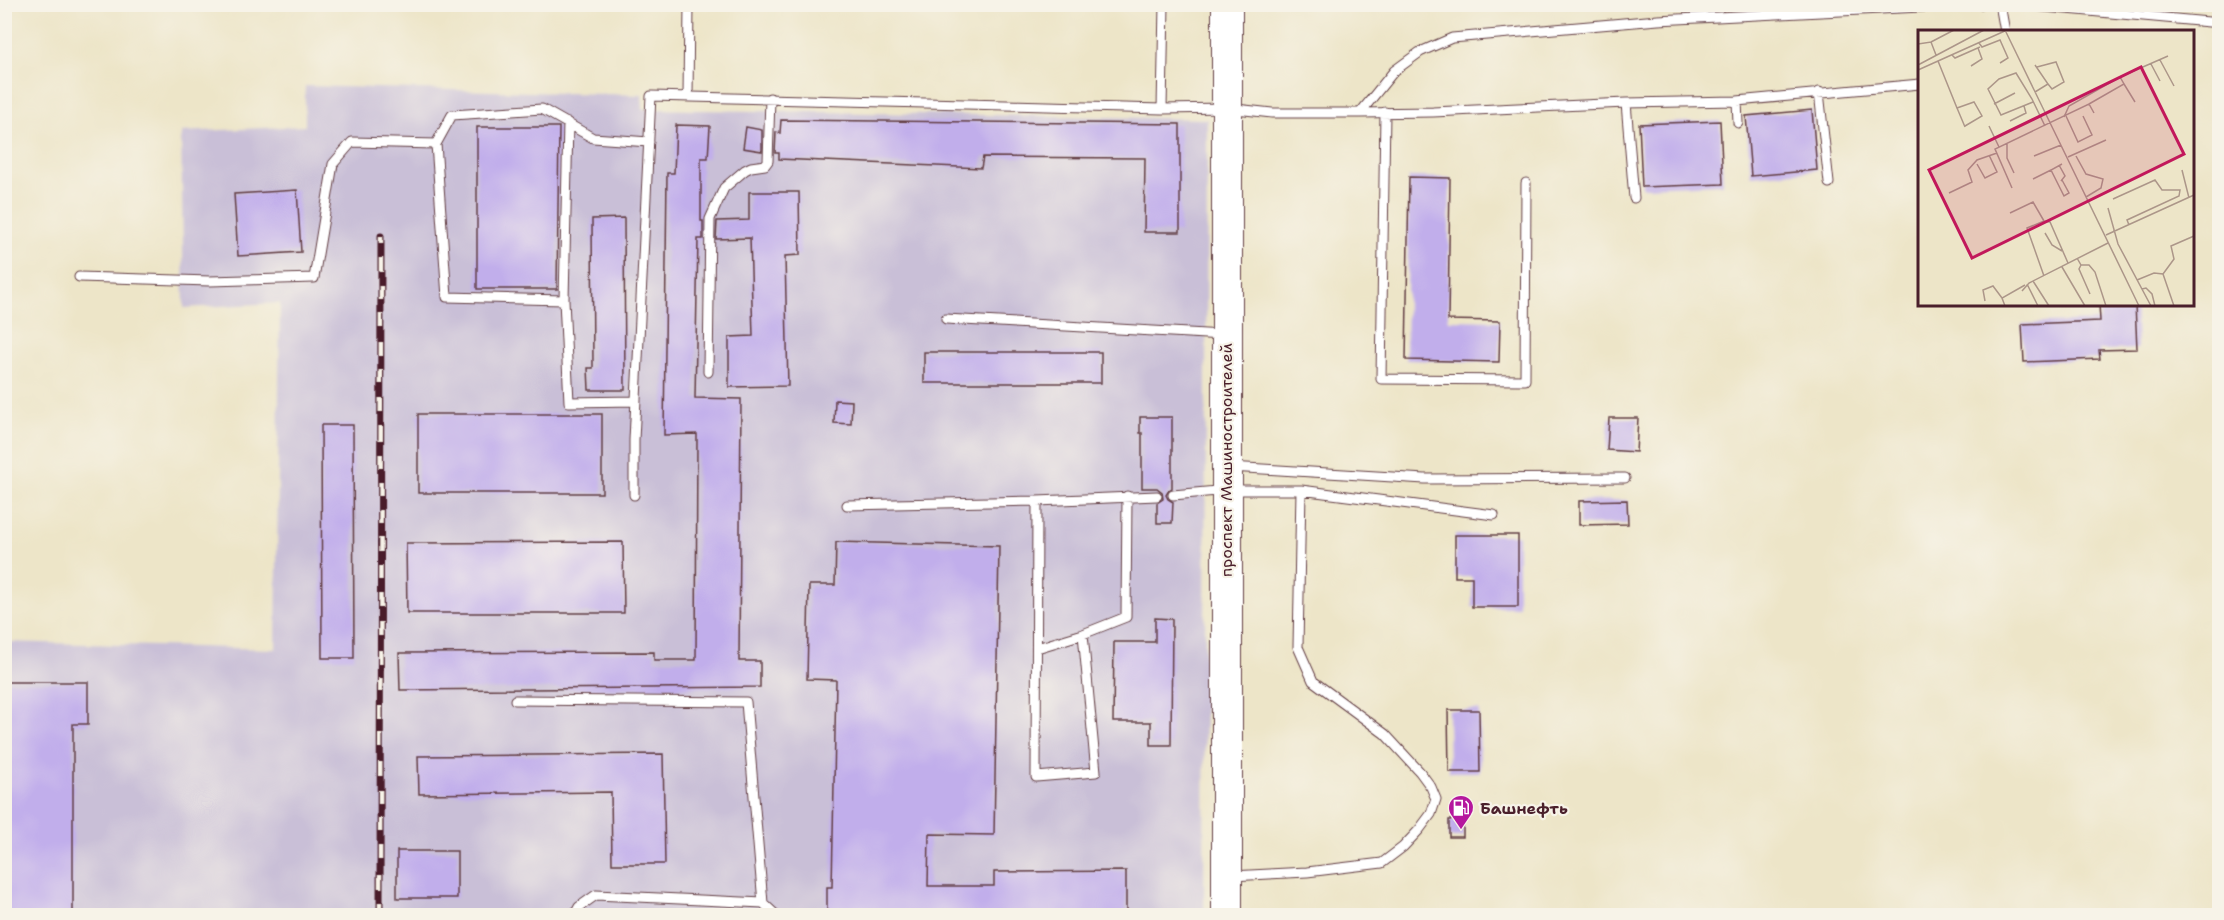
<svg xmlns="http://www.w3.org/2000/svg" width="2224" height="920" font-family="'Shantell Sans',sans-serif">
<rect width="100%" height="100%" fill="#f7f3e8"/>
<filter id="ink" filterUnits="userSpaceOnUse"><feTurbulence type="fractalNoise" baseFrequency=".0167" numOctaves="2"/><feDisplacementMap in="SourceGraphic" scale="12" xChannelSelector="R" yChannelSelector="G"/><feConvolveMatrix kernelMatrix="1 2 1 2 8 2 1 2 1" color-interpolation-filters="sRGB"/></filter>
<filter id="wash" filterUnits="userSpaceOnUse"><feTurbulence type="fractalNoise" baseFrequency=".008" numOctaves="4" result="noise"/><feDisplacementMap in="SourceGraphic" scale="24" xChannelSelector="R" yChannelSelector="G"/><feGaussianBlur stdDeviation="1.35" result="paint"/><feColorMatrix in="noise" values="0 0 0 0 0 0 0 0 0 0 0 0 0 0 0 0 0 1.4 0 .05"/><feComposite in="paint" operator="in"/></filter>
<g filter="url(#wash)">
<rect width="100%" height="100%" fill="#ede5c8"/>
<!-- industrial -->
<path fill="#c9bfd7" d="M 305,86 L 642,95 L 643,109 L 1207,119 L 1204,915 L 5,916 L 5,642 L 276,649 L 280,303 L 184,308 L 181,132 L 305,126 Z"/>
<g id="blocks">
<!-- building -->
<path fill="#c1aeeb" d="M 1812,110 L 1817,170 L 1751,176 L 1746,116 Z
M 781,120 L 1180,124 L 1180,232 L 1144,232 L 1145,158 L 983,157 L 981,168 L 779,159 L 779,153 L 775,153 L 776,132 L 780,133 Z
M 1720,121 L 1723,184 L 1642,187 L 1639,124 Z
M 676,125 L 710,126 L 708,158 L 701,158 L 701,221 L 703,221 L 703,239 L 698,239 L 695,398 L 741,399 L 739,661 L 760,661 L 760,687 L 400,690 L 399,653 L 654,652 L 654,660 L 696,660 L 697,434 L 664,435 L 667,173 L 674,173 Z
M 477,127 L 559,127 L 557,289 L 477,289 Z
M 746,127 L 762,130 L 762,151 L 743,148 Z
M 1409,177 L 1450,178 L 1448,320 L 1500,321 L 1499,362 L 1406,360 Z
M 297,190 L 301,252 L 238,256 L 234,194 Z
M 749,192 L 799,192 L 800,255 L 785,256 L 788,386 L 729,387 L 729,337 L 753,336 L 750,238 L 716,239 L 717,221 L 749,220 Z
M 624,218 L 625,390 L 589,390 L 588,368 L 593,368 L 592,219 Z
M 2099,304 L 2135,304 L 2137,349 L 2099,350 L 2100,359 L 2024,362 L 2022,324 L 2100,321 Z
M 924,352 L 1101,352 L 1101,383 L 924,383 Z
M 835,400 L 852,401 L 851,424 L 834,423 Z
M 418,414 L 602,414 L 602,493 L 418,493 Z
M 1140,417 L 1172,417 L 1172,488 L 1169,490 L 1166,495 L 1168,499 L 1173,502 L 1172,523 L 1157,523 L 1157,503 L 1163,499 L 1162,492 L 1157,488 L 1142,488 L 1142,433 L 1140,433 Z
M 1609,418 L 1638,418 L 1636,452 L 1607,450 Z
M 321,425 L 353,425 L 354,658 L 322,658 Z
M 1627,500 L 1628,524 L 1579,525 L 1579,501 Z
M 1455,535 L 1518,535 L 1518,607 L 1472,607 L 1472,577 L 1455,577 Z
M 623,542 L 624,613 L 407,613 L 406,543 Z
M 836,542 L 999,546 L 994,835 L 929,834 L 928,886 L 994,886 L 994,872 L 1126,871 L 1126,915 L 827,915 L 827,887 L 832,887 L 836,680 L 807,679 L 809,585 L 835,585 Z
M 1155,618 L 1172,619 L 1171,745 L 1151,745 L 1151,722 L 1113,722 L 1114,642 L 1155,642 Z
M 4,682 L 88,682 L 88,724 L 73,724 L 73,915 L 4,915 Z
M 1448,710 L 1479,710 L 1480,772 L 1449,772 Z
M 663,754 L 665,864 L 612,864 L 611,792 L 419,794 L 418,756 Z
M 1449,820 L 1463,820 L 1463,837 L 1449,837 Z
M 397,851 L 457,851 L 457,898 L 397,898 Z"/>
</g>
</g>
<g filter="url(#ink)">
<use href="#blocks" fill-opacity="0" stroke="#623d43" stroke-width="1.5"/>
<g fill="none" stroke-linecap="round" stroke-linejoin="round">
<defs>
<path id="service" d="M 2000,4 L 2005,32
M 2011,4 L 2220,23
M 1819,92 L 1829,183
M 688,97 L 689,4
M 1737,101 L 1738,123
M 1626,103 L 1737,101 L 1920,84
M 1162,109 L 1164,4
M 1385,112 L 1381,379 L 1525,380 L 1526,183
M 1360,113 L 1394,71 L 1420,52 L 1452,38 L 1658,20 L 1981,4
M 436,144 L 447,297 L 564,300 L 568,123
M 79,277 L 210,281 L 314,278 L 333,164 L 352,142 L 436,144 L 452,115 L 542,109 L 593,138 L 649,142
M 564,300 L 569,402 L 636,401
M 946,319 L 1223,335
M 708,372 L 710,219 L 724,188 L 745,170 L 751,167 L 765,165 L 768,161 L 770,98
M 1230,467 L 1425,479 L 1625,478
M 634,495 L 634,440 L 651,96 L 1162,109 L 1227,108 L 1272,113 L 1360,113 L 1433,112 L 1626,103 L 1634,198
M 1173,495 L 1228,490 L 1301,490 L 1494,515
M 847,505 L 1037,501
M 1083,634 L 1096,772 L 1036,777 L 1037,501 L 1157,496
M 1037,648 L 1083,634 L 1126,617 L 1127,496
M 515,700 L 746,702 L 763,903
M 1231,876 L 1307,872 L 1382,863 L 1403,847 L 1419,830 L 1431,814 L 1436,799 L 1431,787 L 1420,772 L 1385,734 L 1313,681 L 1298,647 L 1301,490
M 574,916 L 579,907 L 596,895 L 763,903 L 777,916"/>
<path id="primary" d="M 1227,916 L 1227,4"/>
</defs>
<!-- service casing -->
<use href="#service" stroke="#623d43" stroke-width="11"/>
<!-- primary casing -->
<use href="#primary" stroke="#623d43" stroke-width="32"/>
<!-- service -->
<use href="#service" stroke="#fff" stroke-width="9"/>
<!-- primary -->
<use href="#primary" stroke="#fff" stroke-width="30"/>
<defs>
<path id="rail" d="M 380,916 L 381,236"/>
</defs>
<!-- rail casing -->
<use href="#rail" stroke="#4a1f2b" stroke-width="7"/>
<!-- rail -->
<use href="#rail" stroke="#f7f3e8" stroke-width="4.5" stroke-dasharray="14" stroke-linecap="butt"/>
</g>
</g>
<!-- icons -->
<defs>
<symbol id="fuel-pin" viewBox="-11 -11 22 30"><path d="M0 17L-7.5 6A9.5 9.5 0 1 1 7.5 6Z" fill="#b5179e" stroke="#f7f3e8"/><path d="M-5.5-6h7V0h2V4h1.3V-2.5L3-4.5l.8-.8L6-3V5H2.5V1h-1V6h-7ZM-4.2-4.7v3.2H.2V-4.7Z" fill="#fff"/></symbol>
</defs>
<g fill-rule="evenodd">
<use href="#fuel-pin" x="1446" y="793" width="30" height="40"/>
</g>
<g text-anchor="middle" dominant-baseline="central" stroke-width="4.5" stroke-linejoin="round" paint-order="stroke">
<!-- street labels -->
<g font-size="16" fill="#4a1f2b" stroke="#f7f3e8">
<text transform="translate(1226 460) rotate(-90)">проспект Машиностроителей</text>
</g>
<!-- poi labels -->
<g font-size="16" font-weight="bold" fill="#4a1f2b" stroke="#f7f3e8" text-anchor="start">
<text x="1480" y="808">Башнефть</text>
</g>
</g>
<!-- overview -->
<g transform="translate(1918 30)">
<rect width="276" height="276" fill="#ede5c8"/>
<path fill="none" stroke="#ac9689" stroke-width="1.5" d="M 87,0 L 221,276M 13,12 L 36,0M 61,13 L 64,17 L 82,10 L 90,28 L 82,33M 0,14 L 13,12 L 18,25M 34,25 L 37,28 L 62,17M 242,30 L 256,56M 20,31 L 39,78 L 56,72 L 64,86 L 47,96M 233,34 L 242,51M 0,35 L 66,0M 117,35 L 130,54 L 117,62M 53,36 L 64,29 L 60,18M 119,37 L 138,32 L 146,52 L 134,59 L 130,54M 0,40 L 89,0M 202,47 L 250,26M 206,54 L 217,72M 115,72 L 83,85 L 70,59 L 81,49 L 98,43 L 114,69 L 127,96M 76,74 L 97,63M 39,78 L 47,97M 148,86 L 160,112 L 174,105 L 165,86M 146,87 L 151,76 L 202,47 L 206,54 L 171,74M 92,91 L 108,83 L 106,76M 71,96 L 81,117M 89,114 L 89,128 L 96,143M 116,126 L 143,115M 158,126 L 168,144 L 185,149 L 183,158 L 168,167M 150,127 L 188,110M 59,134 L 67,148 L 79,142 L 71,125M 141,135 L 147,146 L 143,151M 264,140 L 271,168M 115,149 L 133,140M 144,150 L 151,163 L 146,166 L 133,140 L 144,134M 94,158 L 77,119 L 171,74 L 176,83M 31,163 L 54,152 L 50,140 L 59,130 L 79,123M 195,169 L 237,150 L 244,160 L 262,160 L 261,166 L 209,190 L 211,195M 190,178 L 200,214 L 233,276M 92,183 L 115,172 L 126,191M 127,203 L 134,215 L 144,221M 188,205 L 276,165M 159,228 L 163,235 L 171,235 L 177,242 L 188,276M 163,235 L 161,239 L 172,264M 144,237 L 167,276M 245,244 L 256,229 L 253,216 L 276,206M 126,246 L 109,198 L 126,191 L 132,192 L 150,233M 219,250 L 236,243 L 245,244 L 256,276M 115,251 L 131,276M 109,254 L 120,276M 224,259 L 228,258 L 234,264 L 237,276M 104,261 L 111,253 L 190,213M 67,271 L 65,260 L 75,256 L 84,268M 87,276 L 84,268 L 107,255"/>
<path fill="#c2185b" fill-opacity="0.15" stroke="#c2185b" stroke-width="3" d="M 223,37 L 266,124 L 54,228 L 11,140 Z"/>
<rect width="276" height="276" fill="none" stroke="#4a1f2b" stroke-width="3"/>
</g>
<!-- margin -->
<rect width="2224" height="920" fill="none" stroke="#f7f3e8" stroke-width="24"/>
</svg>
